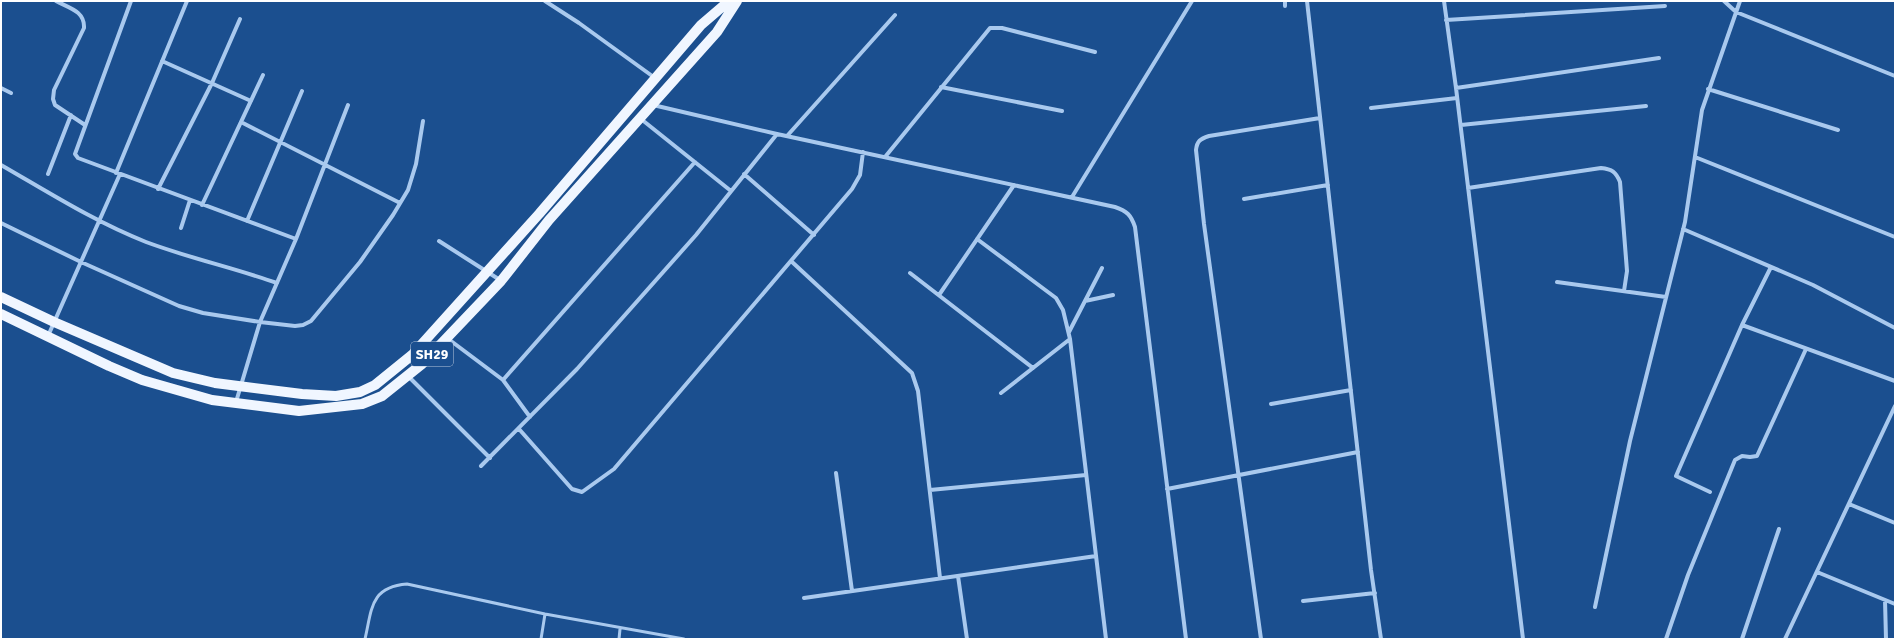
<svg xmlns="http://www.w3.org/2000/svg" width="1896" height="640" font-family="Signika,sans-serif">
<rect width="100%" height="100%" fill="#1b4f8f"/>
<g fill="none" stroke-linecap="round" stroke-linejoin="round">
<!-- lane -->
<path stroke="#a9c9ee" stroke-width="3" d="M 365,639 C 372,609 370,587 407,584 L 545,614 L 684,639
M 541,639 L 545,614
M 619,639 L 620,629"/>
<!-- street -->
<path stroke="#a9c9ee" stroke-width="4" d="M 56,1 C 69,8 85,11 84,28 L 54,90 L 53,99 L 55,105 L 85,125
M 131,1 L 75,154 L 78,158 L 296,239
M 545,1 L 579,23 L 655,78
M 1307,1 L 1371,570 L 1381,639
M 1444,1 L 1456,88 L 1523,639
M 1724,1 L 1736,12 L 1895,76
M 1285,6 L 1285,1
M 1446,20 L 1665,6
M 162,61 L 251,101
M 941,87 L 1062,111
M 1,88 L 11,93
M 1456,88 L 1659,58
M 1708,89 L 1838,130
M 653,105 L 777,134 L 1115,207 C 1127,211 1131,215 1135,227 L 1186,639
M 1371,108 L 1457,98
M 641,119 L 731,191
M 241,122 L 400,203
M 1461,125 L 1646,106
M 787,136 L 895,15
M 885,157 L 990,28 L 1002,28 L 1095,52
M 1695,157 L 1895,237
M 1,165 C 48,192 95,222 146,242 C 189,258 234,268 277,283
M 116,173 L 187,1
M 48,174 L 71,115
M 744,174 L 814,235
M 1468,188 L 1601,168 C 1612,169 1616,172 1620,182 L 1627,271 L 1624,291
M 158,189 L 212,83 L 240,19
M 1072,197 L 1192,1
M 1244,199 L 1328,185
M 202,205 L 263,75
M 247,221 L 302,91
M 1,223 L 81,262 L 179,306 L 203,313 L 260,322 L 295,326 L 303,325 L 311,321 L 360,262 L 393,215 L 408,190 L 416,164 L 423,121
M 181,228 L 190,200
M 1683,229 L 1813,285 L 1895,328
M 977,239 L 1056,298 L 1063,310 L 1070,339 L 1106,639
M 439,241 L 500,280
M 791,261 L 912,373 L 918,391 L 940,578
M 910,273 L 1033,368
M 1557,282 L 1666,297
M 939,295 L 1014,185
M 1085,301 L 1113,295
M 1742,325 L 1895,381
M 1069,332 L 1102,268
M 48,336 L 120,174
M 447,338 L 503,380 L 530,417
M 408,376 L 490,458
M 503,380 L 695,162
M 1001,393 L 1070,339
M 236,402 L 260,322 L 296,239 L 348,105
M 1271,404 L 1351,390
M 519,429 L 572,489 L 582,492 L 614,469 L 852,189 L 860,175 L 863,152
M 481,466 L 577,369 L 696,235 L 777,134
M 836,473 L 852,591
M 1167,489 L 1358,452
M 930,490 L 1086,475
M 1710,492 L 1676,476 L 1742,325 L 1771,267
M 1849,504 L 1895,523
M 1817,572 L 1895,604
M 958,576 L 967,639
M 804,598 L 1096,556
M 1885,600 L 1886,639
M 1303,601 L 1375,593
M 1595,607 L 1630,441 L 1685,222 L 1702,110 L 1740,1
M 1261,639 L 1204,224 L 1196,150 C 1197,141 1200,139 1209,136 L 1320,118
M 1666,639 L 1688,575 L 1735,460 L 1742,456 L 1750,457 L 1757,456 L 1806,349
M 1742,639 L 1779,529
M 1785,639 L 1895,406"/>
<!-- primary -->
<path stroke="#f0f6ff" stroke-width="10" d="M 1,297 L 54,322 L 173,373 L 215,383 L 302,394 L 336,396 L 360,392 L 375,385 L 412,355 L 539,214 L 701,25 L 729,1
M 1,314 L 109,366 L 142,380 L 212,400 L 299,411 L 362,404 L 382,396 L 422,364 L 501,281 L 549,220 L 717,32 L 737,1"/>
</g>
<g text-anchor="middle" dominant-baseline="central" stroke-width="3.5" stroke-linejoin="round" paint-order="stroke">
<!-- shield labels -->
<rect fill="#1b4f8f" stroke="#bbcadd" stroke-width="1" x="411" y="342" width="42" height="24" rx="3"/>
<g font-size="14" font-weight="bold" fill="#fff">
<text x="432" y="354">SH29</text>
</g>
</g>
<!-- border -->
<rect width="1896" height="640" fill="none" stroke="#ffffff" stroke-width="4"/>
</svg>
